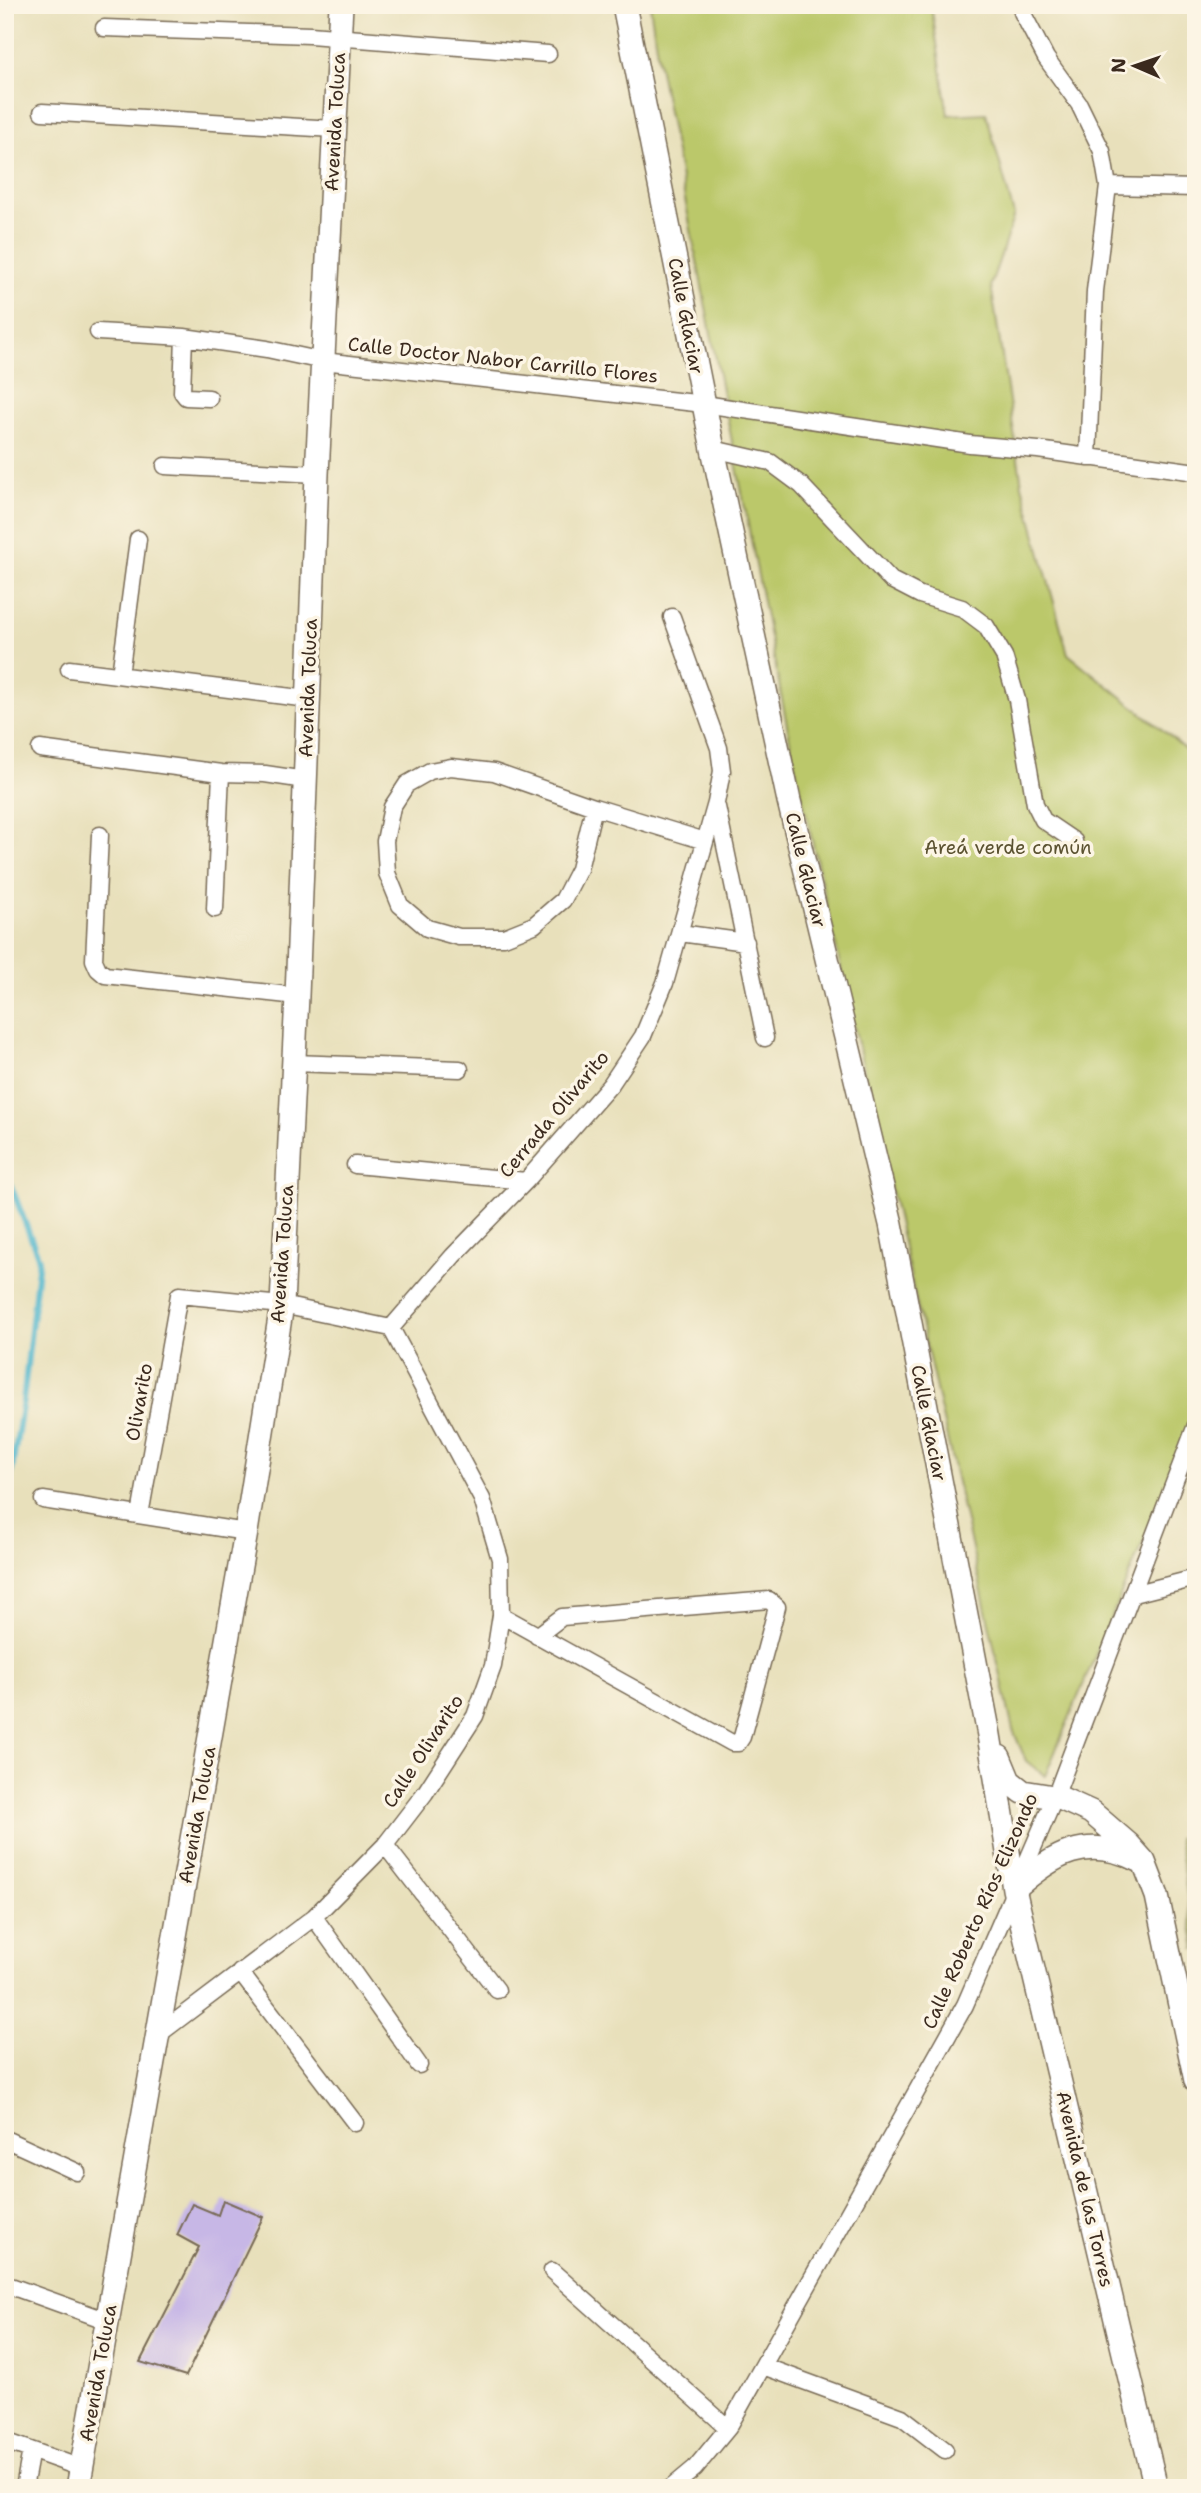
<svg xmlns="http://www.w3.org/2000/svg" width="1201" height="2493" font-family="'Shantell Sans',sans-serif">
<rect width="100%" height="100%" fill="#fcf5e5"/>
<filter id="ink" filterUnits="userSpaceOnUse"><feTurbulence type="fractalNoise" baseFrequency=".0143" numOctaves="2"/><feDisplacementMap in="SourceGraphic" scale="14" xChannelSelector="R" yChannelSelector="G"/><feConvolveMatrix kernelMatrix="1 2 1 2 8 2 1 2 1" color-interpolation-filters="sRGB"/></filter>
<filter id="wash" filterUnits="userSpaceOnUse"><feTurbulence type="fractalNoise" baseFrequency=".00686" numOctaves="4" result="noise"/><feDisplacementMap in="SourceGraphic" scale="28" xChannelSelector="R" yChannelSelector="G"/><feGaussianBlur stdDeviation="1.57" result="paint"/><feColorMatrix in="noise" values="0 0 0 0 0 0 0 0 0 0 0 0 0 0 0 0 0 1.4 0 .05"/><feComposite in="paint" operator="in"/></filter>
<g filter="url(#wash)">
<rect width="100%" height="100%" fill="#e8e0bb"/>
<!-- green -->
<path fill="#bbc86a" stroke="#7b7944" stroke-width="2" d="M 650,5 L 931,5 L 948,115 L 986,113 L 1014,215 L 991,285 L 1022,485 L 1068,654 L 1169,735 L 1196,759 L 1196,1415 L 1045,1776 L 1026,1761 L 1013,1730 L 793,756 L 658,60 Z
M 1196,1835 L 1196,1950 L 1178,1838 Z"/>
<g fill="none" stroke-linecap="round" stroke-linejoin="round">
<!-- stream -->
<path stroke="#4db5cc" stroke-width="6" d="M 5,1170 L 39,1259 L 23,1401 L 5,1512"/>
</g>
<g id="blocks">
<!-- building -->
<path fill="#c7b7e6" d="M 223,2200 L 263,2217 L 186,2376 L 140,2362 L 199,2247 L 177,2235 L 192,2204 L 218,2215 Z"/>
</g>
</g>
<g filter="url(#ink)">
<use href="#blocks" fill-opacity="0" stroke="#786a55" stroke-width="2"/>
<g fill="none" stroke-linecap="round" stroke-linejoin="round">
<defs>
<path id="street" d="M 1021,5 L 1022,12 L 1046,58 L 1079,104 L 1102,151 L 1108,186 L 1095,291 L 1088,458
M 104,28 L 310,35 L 548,54
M 42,112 L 334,129
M 1108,186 L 1196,188
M 98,332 L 184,337 L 267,349 L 323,361 L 704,404 L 970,444 L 1038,450 L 1196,472
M 184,337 L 182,392 L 186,397 L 209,398
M 713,449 L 770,462 L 801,485 L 891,580 L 920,595 L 962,608 L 986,626 L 1004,656 L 1017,700 L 1035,804 L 1043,820 L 1074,841
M 165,466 L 317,474
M 69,669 L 308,699
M 120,675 L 138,539
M 40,749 L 221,773 L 265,774 L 305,780
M 594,807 L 579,869 L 563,900 L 534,925 L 504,937 L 459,937 L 427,928 L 400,905 L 387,873 L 385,841 L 392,807 L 407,784 L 430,771 L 451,767 L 494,772 L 594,807 L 705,841
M 717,807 L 765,1038
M 100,835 L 94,960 L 98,969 L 105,975 L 297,996
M 215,909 L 221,773
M 680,933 L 746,942
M 293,1063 L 460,1069
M 355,1165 L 526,1181
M 391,1328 L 453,1256 L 526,1181 L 611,1084 L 643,1036 L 665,983 L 716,803 L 722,771 L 719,748 L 672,617
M 43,1500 L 246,1532
M 140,1515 L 179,1295 L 282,1305 L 391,1328 L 482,1499 L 500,1559 L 501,1615 L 493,1666 L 475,1716 L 425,1793 L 385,1845 L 314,1917 L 159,2034
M 1133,1594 L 1196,1578
M 501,1615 L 732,1743 L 738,1743 L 742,1737 L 777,1607 L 769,1600 L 562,1617 L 537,1636
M 385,1845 L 497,1990
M 314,1917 L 419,2065
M 240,1972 L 355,2123
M 5,2139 L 77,2172
M 552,2271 L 728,2428
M 5,2284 L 108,2321
M 763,2366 L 902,2417 L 945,2450
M 5,2441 L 81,2468
M 24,2488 L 31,2450
M 671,2488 L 695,2468 L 728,2428 L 965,2005 L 1055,1797 L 1196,1425"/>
<path id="secondary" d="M 624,5 L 713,449 L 789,801 L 891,1224 L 989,1735 L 1014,1889 L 1156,2488
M 999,1757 L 1009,1781 L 1023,1792 L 1060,1798 L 1091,1812 L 1128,1844 L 1144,1862 L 1157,1896 L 1196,2081
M 1014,1889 C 1053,1854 1087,1834 1139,1860
M 78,2488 L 246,1532 L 282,1305 L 297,996 L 317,474 L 341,5"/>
</defs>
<!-- street casing -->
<use href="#street" stroke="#786a55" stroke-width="19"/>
<!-- secondary casing -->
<use href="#secondary" stroke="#786a55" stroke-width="26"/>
<!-- street -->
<use href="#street" stroke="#fff" stroke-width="16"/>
<!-- secondary -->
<use href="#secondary" stroke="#fff" stroke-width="23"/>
</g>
</g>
<g text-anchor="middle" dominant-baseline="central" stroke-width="7" stroke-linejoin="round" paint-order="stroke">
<!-- street labels -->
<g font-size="19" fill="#3b2a1e" stroke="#fcf5e5">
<text transform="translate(335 122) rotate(-87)">Avenida Toluca</text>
<text transform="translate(686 316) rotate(79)">Calle Glaciar</text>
<text transform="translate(503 360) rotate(6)">Calle Doctor Nabor Carrillo Flores</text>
<text transform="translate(308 688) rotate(-88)">Avenida Toluca</text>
<text transform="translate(806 870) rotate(76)">Calle Glaciar</text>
<text transform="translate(554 1114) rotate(-50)">Cerrada Olivarito</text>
<text transform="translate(282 1254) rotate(-86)">Avenida Toluca</text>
<text transform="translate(139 1402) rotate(-80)">Olivarito</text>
<text transform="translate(929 1423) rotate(79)">Calle Glaciar</text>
<text transform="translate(423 1751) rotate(-57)">Calle Olivarito</text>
<text transform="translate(197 1815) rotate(-80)">Avenida Toluca</text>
<text transform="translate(980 1911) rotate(-66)">Calle Roberto Ríos Elizondo</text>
<text transform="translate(1085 2189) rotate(77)">Avenida de las Torres</text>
<text transform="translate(98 2373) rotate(-80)">Avenida Toluca</text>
</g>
<!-- park labels -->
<g font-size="19" fill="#5b5231" stroke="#fcf5e5">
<text x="1008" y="847">Areá verde común</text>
</g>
</g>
<!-- margin -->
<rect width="1201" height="2493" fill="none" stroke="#fcf5e5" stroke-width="28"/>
<!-- north arrow -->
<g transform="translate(1135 66) rotate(272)" stroke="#fcf5e5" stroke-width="5" paint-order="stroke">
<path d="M0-5L12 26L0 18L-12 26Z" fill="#3b2a1e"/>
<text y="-10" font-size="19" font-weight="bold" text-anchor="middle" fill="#3b2a1e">N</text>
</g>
</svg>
